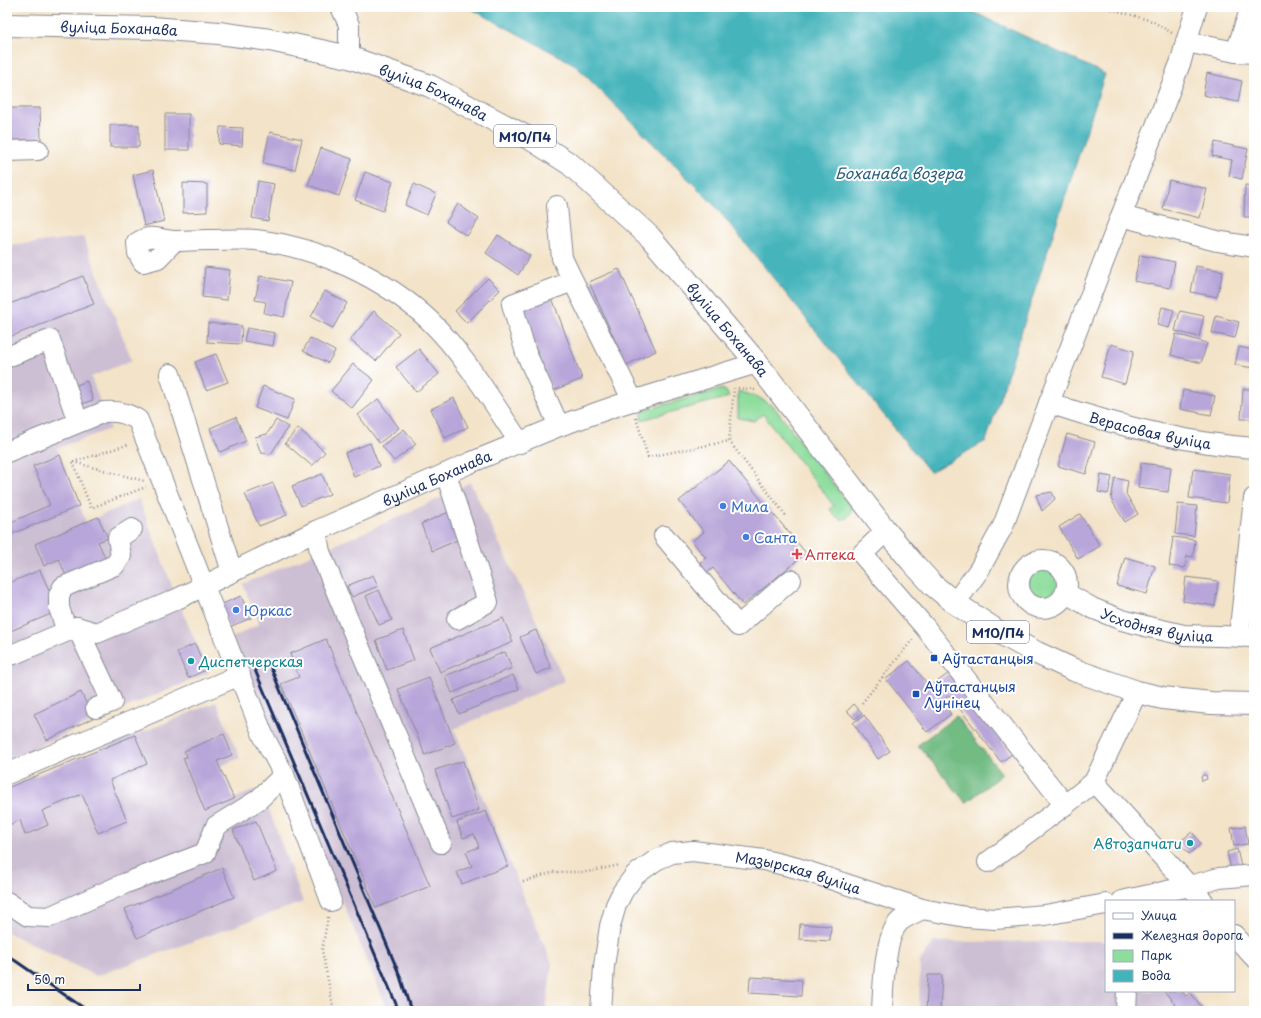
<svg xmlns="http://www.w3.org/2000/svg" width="1261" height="1018" font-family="'Playpen Sans',sans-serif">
<rect width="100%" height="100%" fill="#fff"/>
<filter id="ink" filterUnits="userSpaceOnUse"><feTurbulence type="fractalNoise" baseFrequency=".025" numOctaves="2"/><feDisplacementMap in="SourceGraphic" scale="8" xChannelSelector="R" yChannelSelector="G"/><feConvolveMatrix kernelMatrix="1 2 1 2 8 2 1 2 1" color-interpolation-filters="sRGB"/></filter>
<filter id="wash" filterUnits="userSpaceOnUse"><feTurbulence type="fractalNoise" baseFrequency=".012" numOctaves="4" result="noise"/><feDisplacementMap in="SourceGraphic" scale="16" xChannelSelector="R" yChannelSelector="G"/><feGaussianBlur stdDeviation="0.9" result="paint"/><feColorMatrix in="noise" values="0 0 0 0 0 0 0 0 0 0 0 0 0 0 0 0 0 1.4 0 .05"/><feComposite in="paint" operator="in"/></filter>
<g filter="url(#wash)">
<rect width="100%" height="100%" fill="#f3e3c8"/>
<!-- industrial -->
<path fill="#ccbed3" d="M 83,237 L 132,360 L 91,377 L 110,429 L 57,448 L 86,522 L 139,499 L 177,599 L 209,673 L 124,708 L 7,760 L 7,246 Z
M 470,482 L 565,681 L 454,729 L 552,964 L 546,1011 L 388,1011 L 232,638 L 259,624 L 243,584 L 372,529 L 451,493 Z
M 216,702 L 240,758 L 220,766 L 233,799 L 255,790 L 258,800 L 269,810 L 303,902 L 96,976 L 7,932 L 7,788 Z
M 1106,941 L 1106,991 L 1182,991 L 1186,996 L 1190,992 L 1205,1011 L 919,1011 L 920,961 L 934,942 Z"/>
<!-- green -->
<path fill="#8ddd9c" stroke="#54867d" d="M 722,389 L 726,391 L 729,397 L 641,420 L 642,412 L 645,410 Z
M 738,391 L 758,397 L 774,407 L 852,509 C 847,525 837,520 830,509 L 834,506 L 763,414 L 754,421 L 738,418 Z
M1028 583a17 17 0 1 1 34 0a17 17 0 1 1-34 0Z"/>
<!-- forest -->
<path fill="#72bc84" stroke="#467671" d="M 956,716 L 1002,774 L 966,803 L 918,745 Z"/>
<!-- water -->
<path fill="#44b4bb" stroke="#30728c" d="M 468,7 L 963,7 L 1105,74 L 986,441 L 930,472 L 715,206 L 574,64 Z"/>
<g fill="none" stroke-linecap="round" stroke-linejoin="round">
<!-- stream -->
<path stroke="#44b4bb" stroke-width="4.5" d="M 970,10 L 971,7"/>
</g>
<g id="blocks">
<!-- building -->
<path fill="#b8a5d9" d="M 1207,73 L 1242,81 L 1238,102 L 1203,95 Z
M 7,108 L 40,108 L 41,140 L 7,140 Z
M 165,114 L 189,114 L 189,150 L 165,150 Z
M 110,125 L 139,125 L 139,147 L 110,147 Z
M 220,127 L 243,128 L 242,146 L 219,144 Z
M 270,132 L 302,139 L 295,170 L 263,163 Z
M 1215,142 L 1248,149 L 1242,179 L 1229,176 L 1232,160 L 1212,156 Z
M 321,148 L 352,159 L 339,196 L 308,185 Z
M 153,170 L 164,221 L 144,226 L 133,175 Z
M 365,172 L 393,182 L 383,211 L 355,200 Z
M 1169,180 L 1207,189 L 1200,218 L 1163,209 Z
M 258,181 L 274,184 L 268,221 L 252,218 Z
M 183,183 L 207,184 L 207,212 L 183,213 Z
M 414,184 L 436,194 L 427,215 L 405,205 Z
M 1245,185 L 1254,186 L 1254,217 L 1244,217 Z
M 458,204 L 479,219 L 467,236 L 446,222 Z
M 498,235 L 530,256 L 518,275 L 486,253 Z
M 1140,255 L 1175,262 L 1170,288 L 1134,281 Z
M 1196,266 L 1223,271 L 1217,297 L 1191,292 Z
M 205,267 L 230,270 L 227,300 L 202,297 Z
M 619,269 L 656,351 L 626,365 L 589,282 Z
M 83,276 L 94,304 L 7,338 L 7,305 Z
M 260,276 L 291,282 L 284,317 L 264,313 L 266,302 L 255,300 Z
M 488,278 L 500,290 L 467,323 L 455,311 Z
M 325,291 L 347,303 L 333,328 L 311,317 Z
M 551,295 L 582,379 L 552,391 L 521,307 Z
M 1162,307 L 1174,310 L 1169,328 L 1157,325 Z
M 374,311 L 399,333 L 376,361 L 350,340 Z
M 1180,311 L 1204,316 L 1199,337 L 1175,331 Z
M 1216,316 L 1239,322 L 1235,338 L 1212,333 Z
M 208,323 L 242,326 L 241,344 L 207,342 Z
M 247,328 L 275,333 L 273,346 L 244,341 Z
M 1176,334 L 1207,343 L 1201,363 L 1171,355 Z
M 310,338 L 335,351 L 328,363 L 303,351 Z
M 1111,344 L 1134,351 L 1125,384 L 1101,377 Z
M 1239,347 L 1254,350 L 1254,368 L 1235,365 Z
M 419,349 L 439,374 L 416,392 L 396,367 Z
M 216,354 L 228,382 L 206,390 L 195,362 Z
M 353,364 L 374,380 L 352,408 L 331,391 Z
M 87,381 L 93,400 L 79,405 L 72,387 Z
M 263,386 L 295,399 L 287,420 L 255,408 Z
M 1243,389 L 1254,389 L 1254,419 L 1241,419 Z
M 1183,390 L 1215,396 L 1211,415 L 1180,409 Z
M 454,398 L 468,427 L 445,438 L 431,409 Z
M 378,399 L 399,428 L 379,443 L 358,415 Z
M 236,417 L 246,441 L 220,452 L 210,428 Z
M 276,420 L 288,427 L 271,454 L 261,453 L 255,437 L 267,434 Z
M 298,428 L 325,452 L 312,466 L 285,443 Z
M 404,429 L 416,444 L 394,461 L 382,446 Z
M 1067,434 L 1095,442 L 1086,474 L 1058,466 Z
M 370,443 L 379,466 L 354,477 L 345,453 Z
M 60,455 L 79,506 L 7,536 L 7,524 L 50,505 L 33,466 Z
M 729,461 L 806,553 L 743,605 L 713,568 L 703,576 L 695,566 L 706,558 L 692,541 L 704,532 L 679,501 Z
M 1141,463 L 1171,467 L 1168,492 L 1138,488 Z
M 1193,469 L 1230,474 L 1227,503 L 1189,498 Z
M 322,474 L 330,494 L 301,506 L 292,486 Z
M 1101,475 L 1112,477 L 1108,494 L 1098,492 Z
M 1115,478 L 1128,481 L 1126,494 L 1138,514 L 1125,522 L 1111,499 Z
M 273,483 L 287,515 L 259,526 L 245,494 Z
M 1052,492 L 1055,499 L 1042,511 L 1036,495 Z
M 1178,504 L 1197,506 L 1194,536 L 1175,534 Z
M 449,512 L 460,539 L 432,551 L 421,524 Z
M 1080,514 L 1100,546 L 1078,559 L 1059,527 Z
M 98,517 L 108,538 L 98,542 L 107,561 L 67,578 L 59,559 L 44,566 L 35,544 Z
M 1173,537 L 1195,540 L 1193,557 L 1187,556 L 1185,568 L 1169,566 Z
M 1125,557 L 1155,566 L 1147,594 L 1117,586 Z
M 40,570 L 58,611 L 8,632 L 7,584 Z
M 373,575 L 378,586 L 352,597 L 347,586 Z
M 1186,577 L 1218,581 L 1215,606 L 1183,601 Z
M 379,590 L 392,620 L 379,625 L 366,596 Z
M 241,596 L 251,618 L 229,627 L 220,605 Z
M 503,618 L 513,642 L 440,672 L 430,648 Z
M 403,630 L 414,660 L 387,670 L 376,640 Z
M 536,630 L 551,668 L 536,674 L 520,637 Z
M 326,639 L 430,886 L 376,908 L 281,684 L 299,677 L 290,654 Z
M 195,644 L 206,670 L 188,678 L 177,652 Z
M 505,652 L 512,668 L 452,693 L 445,676 Z
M 909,661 L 930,687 L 949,673 L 1012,754 L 1001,762 L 949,695 L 941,701 L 951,714 L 927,732 L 886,679 Z
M 513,675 L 519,689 L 459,714 L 453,700 Z
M 429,677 L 455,743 L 425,755 L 398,689 Z
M 81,692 L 93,718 L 47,740 L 34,714 Z
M 854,704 L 862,713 L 855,719 L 847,711 Z
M 864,715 L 890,751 L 878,759 L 853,723 Z
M 224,734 L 232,755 L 217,761 L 234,799 L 205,811 L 183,758 L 187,757 L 184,751 Z
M 135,735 L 147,764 L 110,780 L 127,821 L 98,833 L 82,794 L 42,811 L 48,825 L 25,835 L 20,820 L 7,826 L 7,788 Z
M 463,761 L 479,810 L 452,819 L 435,770 Z
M 1203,775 L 1206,775 L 1207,779 L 1202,781 L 1201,777 Z
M 486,811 L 508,866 L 462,884 L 457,872 L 472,866 L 466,852 L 479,847 L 474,834 L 463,838 L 457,822 Z
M 256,821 L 277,871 L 254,881 L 233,830 Z
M 1245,826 L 1248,844 L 1234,846 L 1231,828 Z
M 1192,832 L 1201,844 L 1189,854 L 1179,842 Z
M 1237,849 L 1241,867 L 1231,869 L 1227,852 Z
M 222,868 L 234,897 L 137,938 L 125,909 Z
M 800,924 L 831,926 L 830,941 L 799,939 Z
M 928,975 L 942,975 L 940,1011 L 926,1011 Z
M 750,977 L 802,980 L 801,996 L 749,993 Z
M 1164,991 L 1182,991 L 1186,996 L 1190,992 L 1205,1011 L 1169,1011 L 1168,1010 L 1175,1004 Z"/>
</g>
</g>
<g filter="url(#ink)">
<use href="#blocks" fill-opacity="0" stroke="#878993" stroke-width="1"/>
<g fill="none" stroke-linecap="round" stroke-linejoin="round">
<defs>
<g id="minor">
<path d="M 341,7 L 349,25 L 349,57"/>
<path d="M 1186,42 L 1236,52 L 1254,53"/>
<path d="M 1236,52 L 1251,7"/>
<path d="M 7,151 L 38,150"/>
<path d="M 557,206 L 562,258 L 573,281"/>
<path d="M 1121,216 L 1217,241 L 1254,247"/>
<path d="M 174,241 L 158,258 L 143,262 L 138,253 L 137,243 C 151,233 159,240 174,241 C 185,241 197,240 208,240 C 224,240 240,239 256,240 C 318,247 385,278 430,321 C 464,354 493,403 520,443"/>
<path d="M 7,357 L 50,340 L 78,422"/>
<path d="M 170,374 L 232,572"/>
<path id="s1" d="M 1049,403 C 1115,425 1184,443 1254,448"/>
<path d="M 559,426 L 526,353 L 512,304 L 573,281 L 633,401"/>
<path d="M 7,452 L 104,412 C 118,411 126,413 138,420 L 263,735 L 284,775 L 331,901"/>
<path d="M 446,474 L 488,602 L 457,619"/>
<path d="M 316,531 L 320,552 L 441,843"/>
<path d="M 886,531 L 862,554 L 924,626 L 1065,805"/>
<path d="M 664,536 L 738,626 L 791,580"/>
<circle cx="1043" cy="584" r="24"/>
<path id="s2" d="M 1066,593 L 1092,608 L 1122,620 L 1149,627 L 1184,635 L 1254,637"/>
<path d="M 955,603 L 979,570 L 1003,526 L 1049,403 L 1181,61 L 1186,42 L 1197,7"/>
<path d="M 77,627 L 112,702 L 96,708"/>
<path d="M 67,631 L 59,608 L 59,595 L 63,587 L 115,565 L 121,556 L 118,538 L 132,529"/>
<path d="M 1239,637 L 1254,498"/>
<path id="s3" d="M 7,655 L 14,654 L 77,627 L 97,633 L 177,599 L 316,531 L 472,462 L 559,426 L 619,405 L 757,363"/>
<path d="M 7,774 L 240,675"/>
<path d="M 1094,782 L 1203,901"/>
<path d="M 988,862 L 1065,805 L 1094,782 L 1137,692"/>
<path d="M 1122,901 L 1190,886 L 1219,878 L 1254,875"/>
<path d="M 7,902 L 28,916 L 49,917 L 126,883 L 205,853 L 216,826 L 258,800 L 284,775"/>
<path d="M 1234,935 L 1254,957"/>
<path id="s4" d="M 601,1011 L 604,966 L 610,926 L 616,905 L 623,891 L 635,875 L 656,860 L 672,853 L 693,851 L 764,860 L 797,868 L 922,909 L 966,917 L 995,919 L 1045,915 L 1106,904"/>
<path d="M 882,1011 C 883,990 884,935 900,921 C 907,916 915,913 922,909"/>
<path d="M 1126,1011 L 1127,991"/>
</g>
<g id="major">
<path id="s5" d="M 7,25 L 152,28 L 219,33 L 270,40 L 349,57 L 430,86 L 534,141 L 570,164 L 650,237 L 757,363 L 886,531 L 912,562 L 933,585 L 955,603 L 1000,633 L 1037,653 L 1074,670 L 1137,692 L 1163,698 L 1211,703 L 1254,704"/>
</g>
</defs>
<!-- minor casing -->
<use href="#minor" stroke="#878993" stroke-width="22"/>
<!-- major casing -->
<use href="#major" stroke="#878993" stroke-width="24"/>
<!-- path -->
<path stroke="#878993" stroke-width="2.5" stroke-dasharray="1 3" stroke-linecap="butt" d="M 1104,7 L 1152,21 L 1172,33
M 738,388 L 755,390
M 636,418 L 648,457 L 729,441 L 734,388
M 729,441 L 787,517
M 73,462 L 130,444
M 73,462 L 91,508 L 146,487
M 73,462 L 144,481
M 862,703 L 913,639
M 523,882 L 554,872 L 587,872 L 620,865
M 328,917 L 322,950 L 334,1011"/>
<!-- minor -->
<use href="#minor" stroke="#fff" stroke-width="20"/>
<!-- major -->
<use href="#major" stroke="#fff" stroke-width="22"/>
<!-- rail -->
<path stroke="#1b2f5e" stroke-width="3" d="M 268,661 L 400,976 L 411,1011
M 255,670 L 399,1011
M 7,955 L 88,1011"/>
</g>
</g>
<!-- markers -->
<g fill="#3f7fe0" stroke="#fff" stroke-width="1.5">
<circle cx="723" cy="506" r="4"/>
<circle cx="746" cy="537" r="4"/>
<circle cx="236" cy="610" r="4"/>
</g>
<path fill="#e0444e" stroke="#fff" stroke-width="1.5" d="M795 548h4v4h4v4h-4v4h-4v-4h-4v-4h4z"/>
<g fill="#1a4fb4" stroke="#fff" stroke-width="1.5">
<rect x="930" y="654" width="8" height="8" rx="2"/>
<rect x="912" y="690" width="8" height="8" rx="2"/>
</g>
<g fill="#0f9aa8" stroke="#fff" stroke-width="1.5">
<circle cx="191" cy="661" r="4"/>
<circle cx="1190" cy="843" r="4"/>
</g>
<g text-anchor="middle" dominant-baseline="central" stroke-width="4" stroke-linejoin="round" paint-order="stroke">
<!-- shield labels -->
<g fill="#fff" stroke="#5f6d8e" stroke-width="1">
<rect x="494" y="125" width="62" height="22" rx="3"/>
<rect x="967" y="621" width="62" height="22" rx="3"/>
</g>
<g font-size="13" font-weight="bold" fill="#1b2f5e">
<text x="525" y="136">М10/П4</text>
<text x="998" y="632">М10/П4</text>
</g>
<!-- street labels -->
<g font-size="14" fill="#1b2f5e" stroke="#fff">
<text stroke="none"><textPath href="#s5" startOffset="112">вуліца Боханава</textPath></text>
<text stroke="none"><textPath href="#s5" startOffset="436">вуліца Боханава</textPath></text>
<text stroke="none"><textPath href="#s5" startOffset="820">вуліца Боханава</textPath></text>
<text stroke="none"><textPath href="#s1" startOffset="105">Верасовая вуліца</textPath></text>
<text stroke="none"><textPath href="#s3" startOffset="470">вуліца Боханава</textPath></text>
<text stroke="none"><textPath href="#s2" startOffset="98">Усходняя вуліца</textPath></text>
<text stroke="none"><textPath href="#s4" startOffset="315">Мазырская вуліца</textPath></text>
</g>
<!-- shop labels -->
<g font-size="14" fill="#366cbe" stroke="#fff" text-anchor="start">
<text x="731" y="506">Мила</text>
<text x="754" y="537">Санта</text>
<text x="244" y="610">Юркас</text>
</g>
<!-- health labels -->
<g font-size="14" fill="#be3a42" stroke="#fff" text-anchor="start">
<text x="805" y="554">Аптека</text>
</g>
<!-- transit labels -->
<g font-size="14" fill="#164399" stroke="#fff" text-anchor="start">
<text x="942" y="658">Аўтастанцыя</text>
<text x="924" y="686">Аўтастанцыя<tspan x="924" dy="16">Лунінец</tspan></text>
</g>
<!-- culture labels -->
<g font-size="14" fill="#0d838f" stroke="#fff" text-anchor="start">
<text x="199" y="661">Диспетчерская</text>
<text x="1182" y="843" text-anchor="end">Автозапчати</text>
</g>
<!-- water labels -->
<g font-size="15" font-style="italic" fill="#295e7f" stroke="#fff">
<text x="899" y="172">Боханава возера</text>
</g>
</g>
<!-- margin -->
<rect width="1261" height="1018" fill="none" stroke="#fff" stroke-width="24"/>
<!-- legend -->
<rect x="1105" y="900" width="130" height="92" fill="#ffffff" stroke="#a4acbf"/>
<rect x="1113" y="913" width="20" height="6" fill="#ffffff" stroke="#a4acbf"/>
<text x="1141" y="920" font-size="12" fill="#1b2f5e">Улица</text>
<rect x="1113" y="933" width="20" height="6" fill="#1b2f5e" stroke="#a4acbf"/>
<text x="1141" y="940" font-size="12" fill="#1b2f5e">Железная дорога</text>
<rect x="1113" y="950" width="20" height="12" fill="#8ddd9c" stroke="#a4acbf"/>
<text x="1141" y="960" font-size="12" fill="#1b2f5e">Парк</text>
<rect x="1113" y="970" width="20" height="12" fill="#44b4bb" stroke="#a4acbf"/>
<text x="1141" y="980" font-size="12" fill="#1b2f5e">Вода</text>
<!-- scale -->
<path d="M28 984v6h112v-6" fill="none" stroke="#1b2f5e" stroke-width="2"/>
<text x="34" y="984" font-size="12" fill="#1b2f5e" stroke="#ffffff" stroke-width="3" paint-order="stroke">50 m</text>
</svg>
